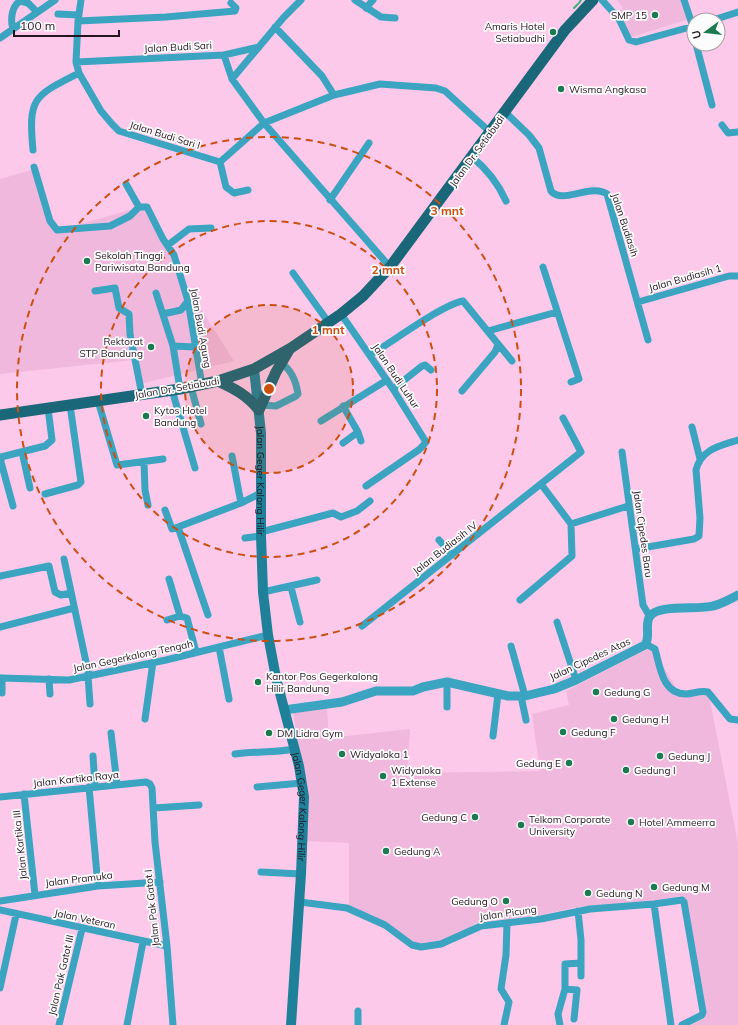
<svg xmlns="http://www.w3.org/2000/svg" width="738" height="1025" font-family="Mulish,sans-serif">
<rect width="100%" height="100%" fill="#fcc9eb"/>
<!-- built -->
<path fill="#f0b8dd" d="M 617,0 L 682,0 L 690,19 L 631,37 L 619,11 L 623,8 Z
M 38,168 L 56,231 L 144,206 L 189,290 L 234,361 L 140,384 L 133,360 L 0,374 L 0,179 Z
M 652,647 L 679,693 L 708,691 L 738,843 L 738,1025 L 691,1025 L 705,1018 L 706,1013 L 686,899 L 680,896 L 653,901 L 577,907 L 541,915 L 476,923 L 463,932 L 441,941 L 415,944 L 349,906 L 349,843 L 307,841 L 307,797 L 293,711 L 327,708 L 329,738 L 410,729 L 407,773 L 540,771 L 532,714 L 569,705 L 566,691 Z"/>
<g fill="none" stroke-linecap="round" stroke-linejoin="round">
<!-- stream -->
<path stroke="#3ab17a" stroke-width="2" d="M 579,3 L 581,0
M 574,8 L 578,4"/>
<!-- minor -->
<path stroke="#3ba4c0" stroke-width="7" d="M 81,0 L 78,21 L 76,62 L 79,73 L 101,111 L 112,124 L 119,131 L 220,162 L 264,123 L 334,95 L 380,84 L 436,88 L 445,91 L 490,132
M 355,0 L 381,17 L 395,18
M 602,0 L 619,19 L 629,40 L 636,42 L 694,26
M 684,0 L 694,30
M 366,8 L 373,0
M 58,14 L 78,15
M 713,20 L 738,12
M 78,21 L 166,17 L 235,11 L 236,8 L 231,3
M 275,27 L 322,76 L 334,95
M 13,29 C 10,19 12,6 20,1 L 28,3 L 37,12
M 0,38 L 55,0
M 696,44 L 712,105
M 224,55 L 259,47
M 76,62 L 224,55 L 232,79 L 264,123 L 390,267
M 232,79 L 284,17 L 301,0
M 505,112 L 529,135 L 539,148 L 551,191 C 562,205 591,183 607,194 L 648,340
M 722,125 L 728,133 L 738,132
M 33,150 C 28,97 34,96 79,73
M 472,157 C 488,170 498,183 506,201
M 220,162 L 226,187 L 234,193 L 248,190
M 34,167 L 50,221 L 57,230 L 110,226 L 130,216 L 139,207 L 147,207 L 163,239 L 174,255 L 188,301 L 202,385
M 126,184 L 139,207
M 330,200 L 369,143
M 168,245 L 189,229 L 211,228
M 543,267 L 579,379 L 571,382
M 293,273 L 329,323
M 95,291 L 115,288 L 119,308 L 129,314 L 130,334 L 142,395
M 156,293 L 173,346 L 180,389
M 638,302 L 729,276 L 738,276
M 163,314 L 181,310 L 188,301
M 341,314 L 393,389 L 426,442 L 420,449 L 366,486
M 488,331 L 557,312
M 173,346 L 195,347
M 370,355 C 391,343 443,304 463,301 L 512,361
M 191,387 L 201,424
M 393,389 L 422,366 L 425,365 L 431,370
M 172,390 L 195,468
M 462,391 L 495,352 L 498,345
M 98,401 L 117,465 L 163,459
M 262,405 L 276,406 L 296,396 L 298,394 C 296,381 292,370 281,363
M 343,406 L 358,432 L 361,441
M 321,421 L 387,380
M 692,427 L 700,459
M 343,443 L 358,432
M 22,452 L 30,488
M 622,452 L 643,605 L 650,617
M 232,456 L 241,503
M 144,462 L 145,490 L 148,505
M 541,484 L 571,524 L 628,506
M 45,494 L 78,485 L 81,482 L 70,405
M 13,506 L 1,462 L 1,457 L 45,446 L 52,440 L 48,408
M 165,510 L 172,529 L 178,527
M 261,532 L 333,513 L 341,517 L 357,511 L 370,501
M 245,538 L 261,536
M 439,540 L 452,555
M 636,549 L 694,539 L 699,536 L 700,518 L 696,470 C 701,449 720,446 738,440
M 64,559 L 89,676
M 0,576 L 49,566 L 55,592 L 61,595 L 71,593
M 169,579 L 180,616
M 291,587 L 300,622
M 263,592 L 317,580
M 520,600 L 572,556 L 571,524
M 208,615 L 178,527 L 241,503 L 261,493
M 167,620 L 180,616 L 187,618 L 196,652
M 557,622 L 576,680
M 362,626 L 581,452 L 563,418
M 0,627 L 74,608
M 646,644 L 655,649 C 660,666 662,694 686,694 C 693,694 700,690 708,692 L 730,719 L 738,720
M 511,646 L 525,696
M 219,647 L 229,699
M 88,676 L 90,704
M 0,678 L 69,680 L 166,660 L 268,635
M 2,678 L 2,693
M 49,679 L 50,694
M 521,696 L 526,720
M 447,707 L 447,682
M 145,719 L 153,662
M 111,733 L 117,784
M 493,736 L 498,694
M 235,754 C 255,751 274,753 294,749
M 93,756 L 95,786
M 89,787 L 98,886
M 257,787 L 302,783
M 24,794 L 35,895
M 0,797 L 146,782 L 150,784 L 152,788 L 155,842 L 167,946 L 173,1025
M 154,808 L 199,805
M 261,872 L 301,874
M 0,901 L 98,886 L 160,882
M 300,902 L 347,908 L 385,925 L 412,945 L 421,947 L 441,944 L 481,926 L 541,919 L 590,909 L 654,904 L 682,900 L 684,902 L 703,1012 L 702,1015 L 682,1025
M 654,904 L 671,1025
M 0,910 L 167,946
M 578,911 L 581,940 L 581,976
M 0,988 L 16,915
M 565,989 L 577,990 L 574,1019
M 358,1011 L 358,1025
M 59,1025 L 82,929
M 127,1025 L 143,942
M 504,1025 L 509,1002 L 501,989 L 506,955 L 507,923
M 560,1025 L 558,1014 L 565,989 L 565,964 L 581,963"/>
<!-- tertiary -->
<path stroke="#3ba4c0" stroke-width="9" d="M 284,710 L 342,702 L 376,691 L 413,691 L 423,687 L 447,682 L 508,696 L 525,696 L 554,689 L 576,680 L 645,645 C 651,637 644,624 650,616 C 659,604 697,610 713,606 C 722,604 730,599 738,595"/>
<!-- secondary -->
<path stroke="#1e8199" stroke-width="10" id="s1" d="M 254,369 L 261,433 L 261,536 L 263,592 L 268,635 L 276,678 L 299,766 L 304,797 L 301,874 L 291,1025"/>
<!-- primary -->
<path stroke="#1a677a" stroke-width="11" d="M 218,381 C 235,389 247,395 259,410 L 276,372 L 289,350
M 0,415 L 180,389 L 218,381 L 254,369 L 291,348 L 341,314 L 363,296 L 390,267 L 565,30 L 593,0"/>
</g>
<!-- distance rings -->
<circle cx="269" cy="389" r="84" fill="#cb4f0f" fill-opacity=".12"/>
<g fill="none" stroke="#cb4f0f" stroke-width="2" stroke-dasharray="7 5">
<circle cx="269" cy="389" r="84"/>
<circle cx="269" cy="389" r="168"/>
<circle cx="269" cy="389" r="252"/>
</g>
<!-- markers -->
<g fill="#1c7a51" stroke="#fcfcfc" stroke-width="1.5">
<circle cx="655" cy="15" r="4"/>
<circle cx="553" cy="32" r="4"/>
<circle cx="561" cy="89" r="4"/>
<circle cx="87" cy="261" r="4"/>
<circle cx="151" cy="347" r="4"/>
<circle cx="146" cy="416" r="4"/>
<circle cx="258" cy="682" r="4"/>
<circle cx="596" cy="692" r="4"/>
<circle cx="614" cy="719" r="4"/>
<circle cx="563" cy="732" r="4"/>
<circle cx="269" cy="733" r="4"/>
<circle cx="342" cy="754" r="4"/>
<circle cx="660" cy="756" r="4"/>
<circle cx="569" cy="763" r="4"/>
<circle cx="626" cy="770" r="4"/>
<circle cx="383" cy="776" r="4"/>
<circle cx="475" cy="817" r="4"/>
<circle cx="631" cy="822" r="4"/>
<circle cx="521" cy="825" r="4"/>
<circle cx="386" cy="851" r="4"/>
<circle cx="654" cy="887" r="4"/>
<circle cx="588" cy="893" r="4"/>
<circle cx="506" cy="901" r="4"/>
</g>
<g text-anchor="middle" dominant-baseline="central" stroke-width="3.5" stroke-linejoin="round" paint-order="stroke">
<!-- poi labels -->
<g font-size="10" fill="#261420" stroke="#fcfcfc" text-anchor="start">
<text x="647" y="15" text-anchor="end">SMP 15</text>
<text x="545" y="26" text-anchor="end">Amaris Hotel<tspan x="545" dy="12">Setiabudhi</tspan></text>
<text x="569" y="89">Wisma Angkasa</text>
<text x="95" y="255">Sekolah Tinggi<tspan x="95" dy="12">Pariwisata Bandung</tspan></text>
<text x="143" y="341" text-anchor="end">Rektorat<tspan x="143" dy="12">STP Bandung</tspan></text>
<text x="154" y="410">Kytos Hotel<tspan x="154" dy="12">Bandung</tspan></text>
<text x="266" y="676">Kantor Pos Gegerkalong<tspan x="266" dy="12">Hilir Bandung</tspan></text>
<text x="604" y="692">Gedung G</text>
<text x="622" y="719">Gedung H</text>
<text x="571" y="732">Gedung F</text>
<text x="277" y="733">DM Lidra Gym</text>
<text x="350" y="754">Widyaloka 1</text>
<text x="668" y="756">Gedung J</text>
<text x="561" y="763" text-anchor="end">Gedung E</text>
<text x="391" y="770">Widyaloka<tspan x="391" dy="12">1 Extense</tspan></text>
<text x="634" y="770">Gedung I</text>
<text x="467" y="817" text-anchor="end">Gedung C</text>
<text x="529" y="819">Telkom Corporate<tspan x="529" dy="12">University</tspan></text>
<text x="639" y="822">Hotel Ammeerra</text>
<text x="394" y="851">Gedung A</text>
<text x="662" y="887">Gedung M</text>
<text x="596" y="893">Gedung N</text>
<text x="498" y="901" text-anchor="end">Gedung O</text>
</g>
<!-- street labels -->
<g font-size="10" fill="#261420" stroke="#fcfcfc">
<text transform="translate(178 47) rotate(-3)">Jalan Budi Sari</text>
<text transform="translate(165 135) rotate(17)">Jalan Budi Sari I</text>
<text transform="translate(477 151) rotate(-54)">Jalan Dr. Setiabudi</text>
<text transform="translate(625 225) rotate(72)">Jalan Budiasih</text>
<text transform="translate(685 278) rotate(-16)">Jalan Budiasih 1</text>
<text transform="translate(201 328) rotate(80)">Jalan Budi Agung</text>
<text transform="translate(396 376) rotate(56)">Jalan Budi Luhur</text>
<text transform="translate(177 388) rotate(-10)">Jalan Dr. Setiabudi</text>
<text stroke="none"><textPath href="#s1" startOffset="112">Jalan Geger Kalong Hilir</textPath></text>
<text transform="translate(643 534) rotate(82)">Jalan Cipedes Baru</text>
<text transform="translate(445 548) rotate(-38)">Jalan Budiasih IV</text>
<text transform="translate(133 656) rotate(-12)">Jalan Gegerkalong Tengah</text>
<text transform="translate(590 659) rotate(-25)">Jalan Cipedes Atas</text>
<text transform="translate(76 779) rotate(-6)">Jalan Kartika Raya</text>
<text stroke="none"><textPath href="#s1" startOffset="442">Jalan Geger Kalong Hilir</textPath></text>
<text transform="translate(20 845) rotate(-96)">Jalan Kartika III</text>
<text transform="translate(79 879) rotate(-7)">Jalan Pramuka</text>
<text transform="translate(152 908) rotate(-96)">Jalan Pak Gatot I</text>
<text transform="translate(508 913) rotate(-8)">Jalan Picung</text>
<text transform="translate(85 919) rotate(12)">Jalan Veteran</text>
<text transform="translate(61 975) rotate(-77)">Jalan Pak Gatot III</text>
</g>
</g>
<circle cx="269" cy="389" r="6" fill="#cb4f0f" stroke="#fcfcfc" stroke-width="2"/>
<g font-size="12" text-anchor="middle" font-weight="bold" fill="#cb4f0f" stroke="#fcfcfc" stroke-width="3.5" stroke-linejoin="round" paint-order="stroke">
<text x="447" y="215">3 mnt</text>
<text x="388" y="274">2 mnt</text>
<text x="328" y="334">1 mnt</text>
</g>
<!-- north arrow -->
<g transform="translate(706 32) rotate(255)"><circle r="19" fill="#fcfcfc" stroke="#a69fa4"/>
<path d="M0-3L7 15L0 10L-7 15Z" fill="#1c7a51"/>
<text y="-6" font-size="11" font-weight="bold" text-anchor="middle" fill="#261420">U</text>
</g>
<!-- scale -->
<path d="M14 30v6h105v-6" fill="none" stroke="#261420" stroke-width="2"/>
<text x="20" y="30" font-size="12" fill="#261420" stroke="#fcfcfc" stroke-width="3" paint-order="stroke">100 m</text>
</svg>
